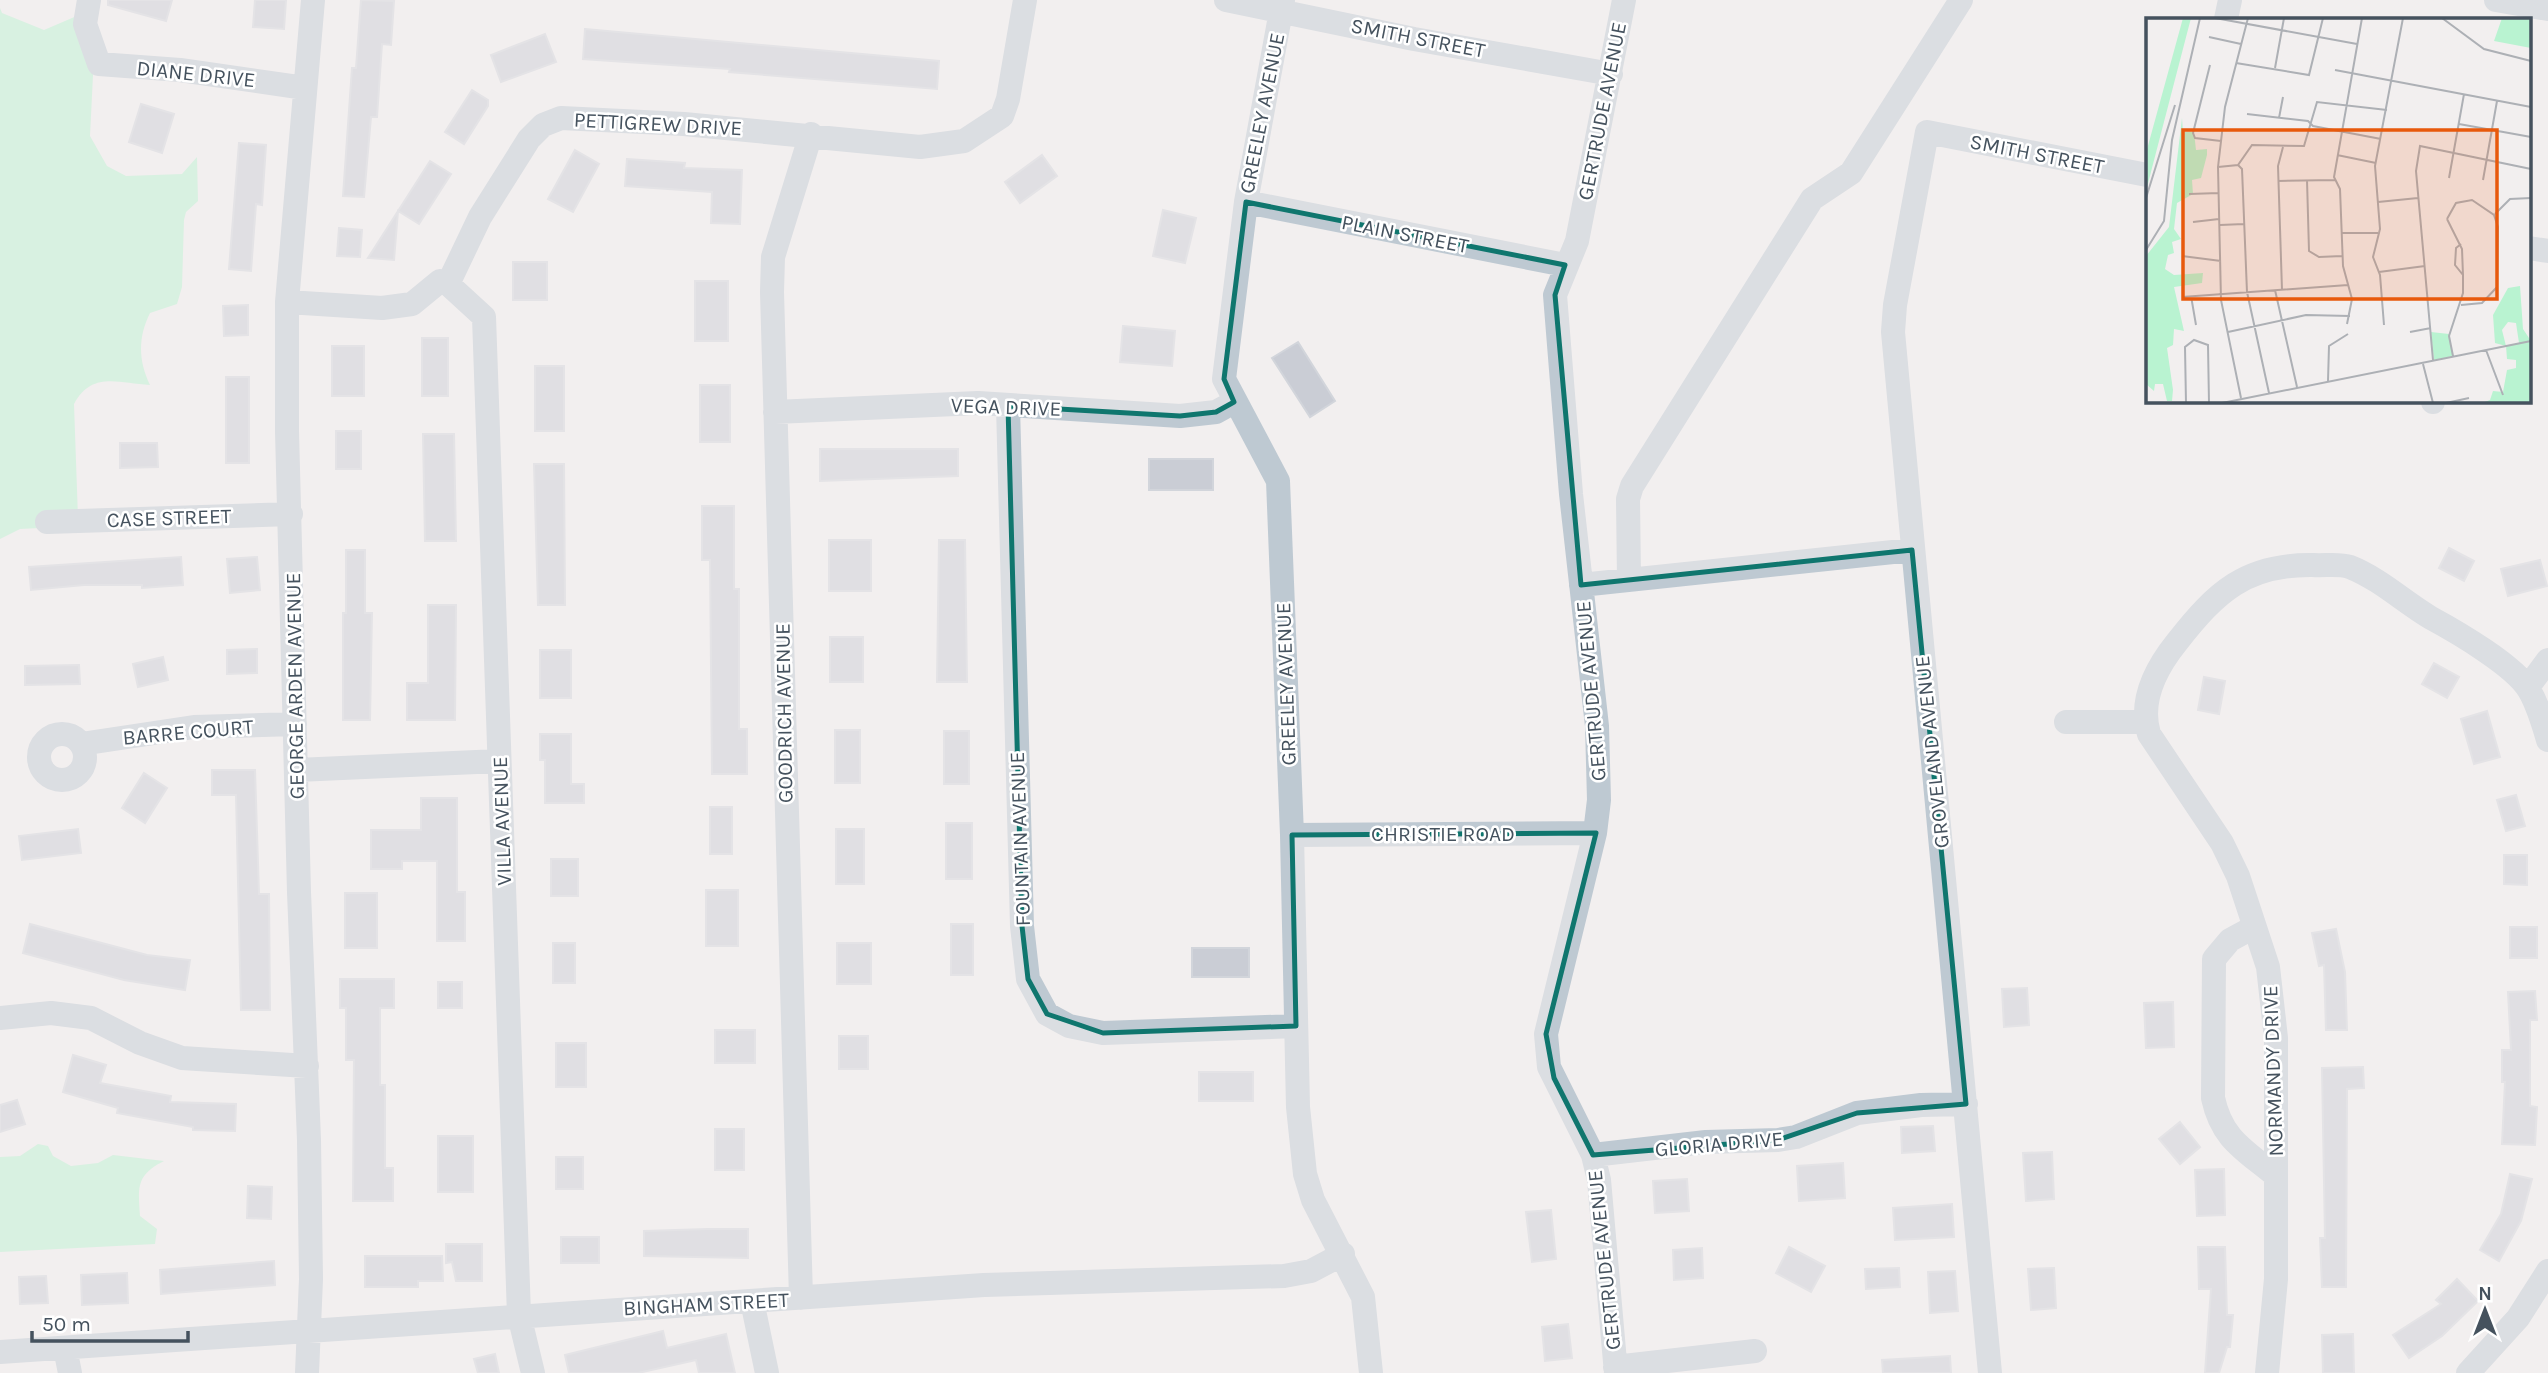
<svg xmlns="http://www.w3.org/2000/svg" width="2548" height="1373" font-family="Karla,sans-serif">
<rect width="100%" height="100%" fill="#f2efef"/>
<!-- green -->
<path fill="#b9f3d1" d="M 0,8 L 2,13 L 44,30 L 86,12 L 94,55 L 90,136 L 107,166 L 126,176 L 182,174 L 197,157 L 198,201 L 186,212 L 184,220 L 182,287 L 177,304 L 150,313 C 138,337 138,360 150,385 C 117,383 92,371 74,404 L 78,518 L 60,527 L 20,529 L 0,539 Z
M 38,1144 L 48,1146 L 53,1156 L 71,1166 L 98,1163 L 113,1155 L 164,1161 C 136,1175 138,1187 140,1216 L 157,1229 L 155,1244 L 0,1252 L 0,1157 L 20,1156 Z"/>
<!-- building -->
<path fill="#cacdd5" stroke="#d2d5db" stroke-width="2" d="M 108,0 L 172,0 L 166,21 L 108,5 Z
M 255,0 L 286,0 L 284,29 L 253,27 Z
M 361,0 L 394,1 L 391,45 L 382,44 L 377,117 L 371,117 L 364,197 L 343,196 L 352,68 L 356,68 Z
M 585,29 L 939,61 L 937,89 L 729,72 L 730,69 L 583,59 Z
M 545,34 L 556,62 L 501,82 L 491,55 Z
M 472,90 L 488,100 L 488,106 L 464,144 L 445,132 Z
M 141,104 L 174,114 L 162,153 L 129,142 Z
M 239,143 L 266,145 L 262,205 L 256,204 L 251,271 L 229,269 Z
M 575,150 L 599,164 L 573,212 L 548,199 Z
M 1042,155 L 1057,176 L 1020,203 L 1005,182 Z
M 627,159 L 685,163 L 684,168 L 742,170 L 740,224 L 711,223 L 712,192 L 625,186 Z
M 430,161 L 451,174 L 419,224 L 398,211 L 394,260 L 368,258 Z
M 1163,210 L 1196,218 L 1185,263 L 1153,256 Z
M 339,228 L 362,230 L 360,257 L 337,256 Z
M 513,262 L 547,262 L 547,300 L 513,300 Z
M 695,281 L 728,281 L 728,341 L 695,341 Z
M 248,305 L 248,335 L 224,336 L 223,306 Z
M 1123,326 L 1175,331 L 1172,366 L 1120,362 Z
M 422,338 L 448,338 L 448,396 L 422,396 Z
M 1298,342 L 1335,401 L 1310,417 L 1272,358 Z
M 332,346 L 364,346 L 364,396 L 332,396 Z
M 535,366 L 564,366 L 564,431 L 535,431 Z
M 226,377 L 249,377 L 249,463 L 226,463 Z
M 700,385 L 730,385 L 730,442 L 700,442 Z
M 336,431 L 361,431 L 361,469 L 336,469 Z
M 423,434 L 454,434 L 456,541 L 425,541 Z
M 120,443 L 157,443 L 158,467 L 120,468 Z
M 820,449 L 958,449 L 958,476 L 820,481 Z
M 1149,459 L 1213,459 L 1213,490 L 1149,490 Z
M 534,464 L 564,464 L 565,605 L 538,605 Z
M 702,506 L 734,506 L 734,589 L 739,589 L 739,729 L 747,729 L 747,774 L 712,774 L 710,560 L 702,560 Z
M 829,540 L 871,540 L 871,591 L 829,591 Z
M 939,540 L 965,540 L 967,682 L 937,682 Z
M 2449,548 L 2474,561 L 2464,581 L 2439,568 Z
M 346,550 L 365,550 L 365,613 L 372,613 L 370,720 L 343,720 L 343,613 L 346,613 Z
M 181,557 L 183,585 L 142,588 L 142,585 L 84,585 L 31,590 L 29,567 Z
M 257,557 L 260,590 L 230,593 L 227,559 Z
M 2540,560 L 2547,586 L 2508,596 L 2501,569 Z
M 428,605 L 456,605 L 455,720 L 407,720 L 407,683 L 428,683 Z
M 830,637 L 863,637 L 863,682 L 830,682 Z
M 257,649 L 257,673 L 227,674 L 227,650 Z
M 540,650 L 571,650 L 571,698 L 540,698 Z
M 163,657 L 168,680 L 138,687 L 133,664 Z
M 2434,663 L 2459,677 L 2447,698 L 2422,684 Z
M 79,665 L 80,684 L 25,685 L 25,666 Z
M 2204,677 L 2225,681 L 2219,714 L 2198,710 Z
M 2487,711 L 2500,757 L 2474,764 L 2461,719 Z
M 835,730 L 860,730 L 860,783 L 835,783 Z
M 944,731 L 969,731 L 969,784 L 944,784 Z
M 540,734 L 571,734 L 571,784 L 584,784 L 584,803 L 545,803 L 545,760 L 540,760 Z
M 212,770 L 255,770 L 259,894 L 269,894 L 270,1010 L 241,1010 L 236,795 L 212,795 Z
M 144,773 L 167,788 L 145,823 L 122,808 Z
M 2516,795 L 2525,826 L 2506,831 L 2497,800 Z
M 421,798 L 457,798 L 457,892 L 465,892 L 465,941 L 437,941 L 437,861 L 402,861 L 402,869 L 371,869 L 371,830 L 421,830 Z
M 710,807 L 732,807 L 732,854 L 710,854 Z
M 946,823 L 972,823 L 972,879 L 946,879 Z
M 78,829 L 81,853 L 22,860 L 19,836 Z
M 836,829 L 864,829 L 864,884 L 836,884 Z
M 2504,855 L 2527,855 L 2527,885 L 2504,884 Z
M 551,859 L 578,859 L 578,896 L 551,896 Z
M 706,890 L 738,890 L 738,946 L 706,946 Z
M 345,893 L 377,893 L 377,948 L 345,948 Z
M 30,924 L 147,955 L 190,960 L 185,990 L 124,980 L 23,953 Z
M 951,924 L 973,924 L 973,975 L 951,975 Z
M 2510,927 L 2537,927 L 2537,958 L 2510,958 Z
M 2336,929 L 2345,972 L 2347,1030 L 2326,1030 L 2324,965 L 2319,966 L 2312,933 Z
M 553,943 L 575,943 L 575,983 L 553,983 Z
M 837,943 L 871,943 L 871,984 L 837,984 Z
M 1192,948 L 1249,948 L 1249,977 L 1192,977 Z
M 340,979 L 394,979 L 394,1008 L 380,1008 L 380,1085 L 385,1085 L 385,1168 L 393,1168 L 393,1201 L 353,1201 L 354,1060 L 346,1060 L 346,1008 L 340,1008 Z
M 438,982 L 462,982 L 462,1008 L 438,1008 Z
M 2027,988 L 2029,1025 L 2004,1027 L 2002,989 Z
M 2535,991 L 2537,1020 L 2530,1020 L 2530,1106 L 2537,1107 L 2535,1145 L 2502,1144 L 2505,1082 L 2502,1082 L 2502,1050 L 2511,1050 L 2508,992 Z
M 2173,1002 L 2174,1047 L 2146,1048 L 2144,1003 Z
M 715,1030 L 755,1030 L 755,1063 L 715,1063 Z
M 839,1036 L 868,1036 L 868,1069 L 839,1069 Z
M 556,1043 L 586,1043 L 586,1087 L 556,1087 Z
M 73,1055 L 106,1065 L 100,1083 L 171,1096 L 170,1102 L 236,1104 L 235,1131 L 193,1130 L 193,1127 L 117,1113 L 118,1108 L 63,1092 Z
M 2363,1067 L 2364,1088 L 2347,1089 L 2346,1287 L 2322,1287 L 2320,1238 L 2325,1238 L 2322,1068 Z
M 1199,1072 L 1253,1072 L 1253,1101 L 1199,1101 Z
M 17,1100 L 25,1124 L 0,1132 L 0,1105 Z
M 2180,1122 L 2200,1147 L 2180,1164 L 2159,1139 Z
M 1933,1126 L 1935,1151 L 1902,1153 L 1901,1127 Z
M 715,1129 L 744,1129 L 744,1170 L 715,1170 Z
M 438,1136 L 473,1136 L 473,1192 L 438,1192 Z
M 2052,1152 L 2054,1199 L 2026,1201 L 2023,1153 Z
M 556,1157 L 583,1157 L 583,1189 L 556,1189 Z
M 1843,1163 L 1845,1198 L 1799,1201 L 1797,1166 Z
M 2224,1169 L 2225,1215 L 2197,1216 L 2195,1170 Z
M 2510,1174 L 2532,1179 L 2521,1221 L 2499,1261 L 2480,1250 L 2501,1214 Z
M 1687,1179 L 1689,1211 L 1655,1213 L 1653,1181 Z
M 248,1186 L 272,1187 L 271,1219 L 247,1218 Z
M 1952,1204 L 1954,1237 L 1895,1240 L 1893,1208 Z
M 1551,1210 L 1556,1259 L 1532,1262 L 1526,1212 Z
M 708,1229 L 748,1229 L 748,1258 L 644,1256 L 644,1231 Z
M 561,1237 L 599,1237 L 599,1263 L 561,1263 Z
M 446,1244 L 482,1244 L 482,1281 L 456,1281 L 452,1262 L 446,1263 Z
M 1789,1247 L 1825,1266 L 1811,1292 L 1776,1273 Z
M 2198,1247 L 2225,1247 L 2227,1315 L 2233,1315 L 2230,1347 L 2227,1347 L 2219,1373 L 2205,1373 L 2211,1289 L 2199,1289 Z
M 1702,1248 L 1703,1278 L 1674,1280 L 1673,1250 Z
M 365,1256 L 442,1256 L 443,1281 L 418,1281 L 418,1287 L 365,1287 Z
M 274,1261 L 275,1285 L 161,1294 L 160,1270 Z
M 1899,1268 L 1900,1287 L 1866,1289 L 1865,1269 Z
M 2054,1268 L 2056,1308 L 2031,1310 L 2028,1269 Z
M 1955,1271 L 1958,1311 L 1930,1313 L 1928,1272 Z
M 127,1273 L 128,1303 L 82,1305 L 81,1275 Z
M 46,1276 L 48,1303 L 20,1304 L 19,1277 Z
M 2457,1279 L 2478,1301 L 2442,1336 L 2409,1358 L 2393,1335 L 2441,1304 L 2436,1300 Z
M 1568,1324 L 1572,1358 L 1545,1361 L 1542,1327 Z
M 663,1331 L 667,1348 L 726,1334 L 735,1373 L 699,1373 L 696,1360 L 638,1373 L 569,1373 L 565,1355 Z
M 2353,1334 L 2354,1373 L 2323,1373 L 2322,1335 Z
M 495,1354 L 499,1373 L 478,1373 L 474,1359 Z
M 1950,1356 L 1951,1373 L 1883,1373 L 1882,1360 Z"/>
<g fill="none" stroke-linecap="round" stroke-linejoin="round">
<!-- minor -->
<path stroke="#bec9d2" stroke-width="24" d="M 89,0 L 85,24 L 99,64 L 180,70 L 305,88
M 1226,0 L 1414,39 L 1611,74
M 1283,0 L 1246,202 L 1224,379 L 1278,481 L 1292,835 L 1298,1107 L 1305,1174 L 1313,1200 L 1363,1297 L 1371,1373
M 2496,0 L 2548,9
M 2226,19 L 2230,0
M 1246,202 L 1565,265
M 2529,248 L 2548,251
M 448,284 L 484,317 L 519,1315 L 533,1373
M 448,284 L 480,217 L 529,139 L 543,125 L 561,118 L 684,124 L 920,147 L 964,141 L 1002,116 L 1008,99 L 1025,0
M 287,302 L 382,308 L 412,304 L 440,281 L 448,284
M 2433,402 L 2433,401
M 1008,406 L 1022,926 L 1028,979 L 1047,1014 L 1069,1026 L 1103,1033 L 1296,1026
M 775,412 L 978,403 L 1180,416 L 1216,412 L 1234,402
M 47,522 L 291,514
M 1629,580 L 1628,499 L 1632,486 L 1812,199 L 1851,173 L 1961,0
M 1581,585 L 1912,550
M 2528,687 L 2548,660
M 2066,722 L 2145,722
M39 757a23 23 0 1 1 46 0a23 23 0 1 1-46 0Z
M 81,744 L 194,727 L 295,724
M 297,770 L 499,761
M 1292,835 L 1595,833
M 2254,927 L 2230,940 L 2214,959 L 2213,1098 C 2222,1140 2245,1150 2276,1176 L 2276,1279 L 2267,1373
M 0,1018 L 51,1013 L 91,1018 L 140,1043 L 182,1058 L 307,1066
M 1593,1155 L 1706,1142 L 1778,1140 L 1796,1137 L 1857,1113 L 1921,1105 L 1966,1104
M 2276,1176 L 2276,1038 L 2268,967 L 2238,876 L 2222,843 L 2149,734 C 2139,701 2156,668 2177,642 C 2216,592 2246,564 2313,565 C 2325,566 2338,563 2350,567 C 2380,579 2404,602 2431,618 C 2457,632 2515,666 2529,690 C 2538,705 2543,723 2548,740
M 801,1298 L 772,292 L 773,257 L 811,134
M 752,1301 L 767,1373
M 65,1348 L 70,1373
M 0,1352 L 984,1285 L 1284,1276 L 1311,1271 L 1343,1254
M 1615,1367 L 1755,1351
M 307,1373 L 311,1279 L 309,1140 L 299,892 L 287,431 L 287,302 L 313,0
M 1616,1373 L 1599,1180 L 1593,1155 L 1549,1067 L 1546,1034 L 1595,833 L 1599,800 L 1597,726 L 1571,494 L 1555,295 L 1577,241 L 1624,0
M 1990,1373 L 1893,332 L 1895,305 L 1927,132 L 2147,175
M 2468,1373 L 2518,1318 L 2548,1271"/>
</g>
<!-- marked area -->
<path d="M0 0H2548V1373H0ZM 1246,202 L 1565,265 L 1555,295 L 1581,585 L 1912,550 L 1966,1104 L 1857,1113 L 1778,1140 L 1593,1155 L 1554,1078 L 1546,1034 L 1596,833 L 1292,835 L 1296,1026 L 1103,1033 L 1047,1014 L 1028,979 L 1022,926 L 1008,406 L 1180,416 L 1216,412 L 1234,402 L 1224,379 Z" fill="#f2efef" fill-opacity=".55" fill-rule="evenodd"/>
<path fill="none" stroke="#0f766e" stroke-width="5" stroke-linejoin="round" d="M 1246,202 L 1565,265 L 1555,295 L 1581,585 L 1912,550 L 1966,1104 L 1857,1113 L 1778,1140 L 1593,1155 L 1554,1078 L 1546,1034 L 1596,833 L 1292,835 L 1296,1026 L 1103,1033 L 1047,1014 L 1028,979 L 1022,926 L 1008,406 L 1180,416 L 1216,412 L 1234,402 L 1224,379 Z"/>
<g text-anchor="middle" dominant-baseline="central" stroke-width="5" stroke-linejoin="round" paint-order="stroke">
<!-- street labels -->
<g font-size="21" fill="#45525e" stroke="#fff">
<text transform="translate(1418 38) rotate(11)">SMITH STREET</text>
<text transform="translate(196 74) rotate(6)">DIANE DRIVE</text>
<text transform="translate(1602 111) rotate(-79)">GERTRUDE AVENUE</text>
<text transform="translate(1262 113) rotate(-79)">GREELEY AVENUE</text>
<text transform="translate(658 124) rotate(3)">PETTIGREW DRIVE</text>
<text transform="translate(2037 154) rotate(11)">SMITH STREET</text>
<text transform="translate(1405 234) rotate(11)">PLAIN STREET</text>
<text transform="translate(1006 407) rotate(2)">VEGA DRIVE</text>
<text transform="translate(169 518) rotate(-2)">CASE STREET</text>
<text transform="translate(1286 684) rotate(-92)">GREELEY AVENUE</text>
<text transform="translate(295 686) rotate(-91)">GEORGE ARDEN AVENUE</text>
<text transform="translate(1591 691) rotate(-95)">GERTRUDE AVENUE</text>
<text transform="translate(784 713) rotate(-91)">GOODRICH AVENUE</text>
<text transform="translate(188 732) rotate(-5)">BARRE COURT</text>
<text transform="translate(1932 752) rotate(-96)">GROVELAND AVENUE</text>
<text transform="translate(502 821) rotate(-92)">VILLA AVENUE</text>
<text x="1443" y="834">CHRISTIE ROAD</text>
<text transform="translate(1020 839) rotate(-92)">FOUNTAIN AVENUE</text>
<text transform="translate(2273 1071) rotate(-92)">NORMANDY DRIVE</text>
<text transform="translate(1719 1144) rotate(-5)">GLORIA DRIVE</text>
<text transform="translate(1604 1260) rotate(-96)">GERTRUDE AVENUE</text>
<text transform="translate(706 1304) rotate(-3)">BINGHAM STREET</text>
</g>
</g>
<!-- overview -->
<g transform="translate(2146 18)">
<rect width="385" height="385" fill="#f2efef"/>
<path d="M 37,0 L 45,0 L 0,173 L 0,135 ZM 356,0 L 385,0 L 385,30 L 348,23 ZM 36,100 L 37,114 L 48,114 L 50,132 L 61,131 L 61,137 L 55,160 L 46,162 L 47,176 L 31,185 L 28,211 L 35,221 L 26,224 L 28,235 L 22,237 L 19,251 L 28,257 L 57,255 L 56,265 L 28,269 L 38,313 L 28,311 L 27,327 L 21,330 L 27,372 L 26,383 L 21,383 L 17,366 L 9,366 L 8,373 L 0,366 L 0,238 L 23,209 ZM 374,268 L 377,311 L 385,323 L 385,385 L 336,385 L 344,382 L 347,373 L 357,374 L 361,352 L 370,350 L 370,342 L 361,341 L 360,328 L 349,325 L 347,297 L 362,270 ZM 362,304 L 370,305 L 373,325 L 360,328 L 356,312 ZM 285,314 L 303,316 L 307,338 L 288,342 Z" fill="#b9f3d1" fill-rule="evenodd"/>
<path fill="none" stroke="#adb0b5" stroke-width="2" d="M 69,0 L 211,26M 296,0 L 338,31 L 385,43M 63,19 L 95,26M 90,45 L 163,57 L 177,0M 64,47 L 47,115 L 49,120 L 75,123M 129,50 L 138,0M 189,52 L 385,89M 101,96 L 162,103 L 167,108 L 235,121M 133,100 L 137,79M 313,106 L 385,119M 191,137 L 230,145M 92,147 L 96,151 L 101,274 L 123,375M 72,149 L 92,147 L 106,127 L 158,128 L 171,84 L 241,92M 303,160 L 318,76M 161,162 L 163,233 L 173,239 L 196,238M 337,162 L 351,83M 132,163 L 189,162M 43,176 L 73,175M 0,180 L 29,87M 232,184 L 272,180M 349,196 L 364,181 L 385,180M 301,201 L 310,185 L 326,182 L 348,197 L 352,209 L 351,269 L 336,285 L 315,287M 301,201 L 316,231 L 317,257M 47,204 L 73,201M 74,207 L 98,206M 196,215 L 232,215M 0,232 L 18,203 L 26,122 L 54,0M 36,238 L 75,243M 233,254 L 279,248M 129,272 L 151,369M 136,272 L 132,148 L 137,129M 45,278 L 50,307M 36,279 L 202,267M 201,306 L 206,281 L 197,248 L 194,171 L 188,159 L 216,0M 238,307 L 234,257 L 227,239 L 234,211 L 229,148 L 257,0M 82,314 L 160,297 L 204,298M 264,314 L 285,310M 340,332 L 357,377M 307,338 L 303,318 L 317,275 L 317,257 L 309,247 L 310,230 L 315,226M 287,342 L 270,153 L 274,128 L 385,151M 277,346 L 287,385M 182,363 L 183,328 L 202,316M 95,380 L 75,282 L 72,149 L 79,89 L 102,0M 40,385 L 39,329 L 48,322 L 62,327 L 63,385M 76,385 L 385,323M 300,385 L 323,380"/>
<path fill="#e8590c" fill-opacity="0.15" stroke="#e8590c" stroke-width="3.5" d="M 37,112 L 351,112 L 351,281 L 37,281 Z"/>
<rect width="385" height="385" fill="none" stroke="#45525e" stroke-width="3.5"/>
</g>
<!-- north arrow -->
<g transform="translate(2485 1310)" stroke="#ffffff" stroke-width="5" paint-order="stroke">
<path d="M0-5L12 26L0 18L-12 26Z" fill="#45525e"/>
<text y="-10" font-size="19" font-weight="bold" text-anchor="middle" fill="#45525e">N</text>
</g>
<!-- scale -->
<path d="M32 1331v10h156v-10" fill="none" stroke="#45525e" stroke-width="3.5"/>
<text x="42" y="1331" font-size="21" fill="#45525e" stroke="#ffffff" stroke-width="5" paint-order="stroke">50 m</text>
</svg>
